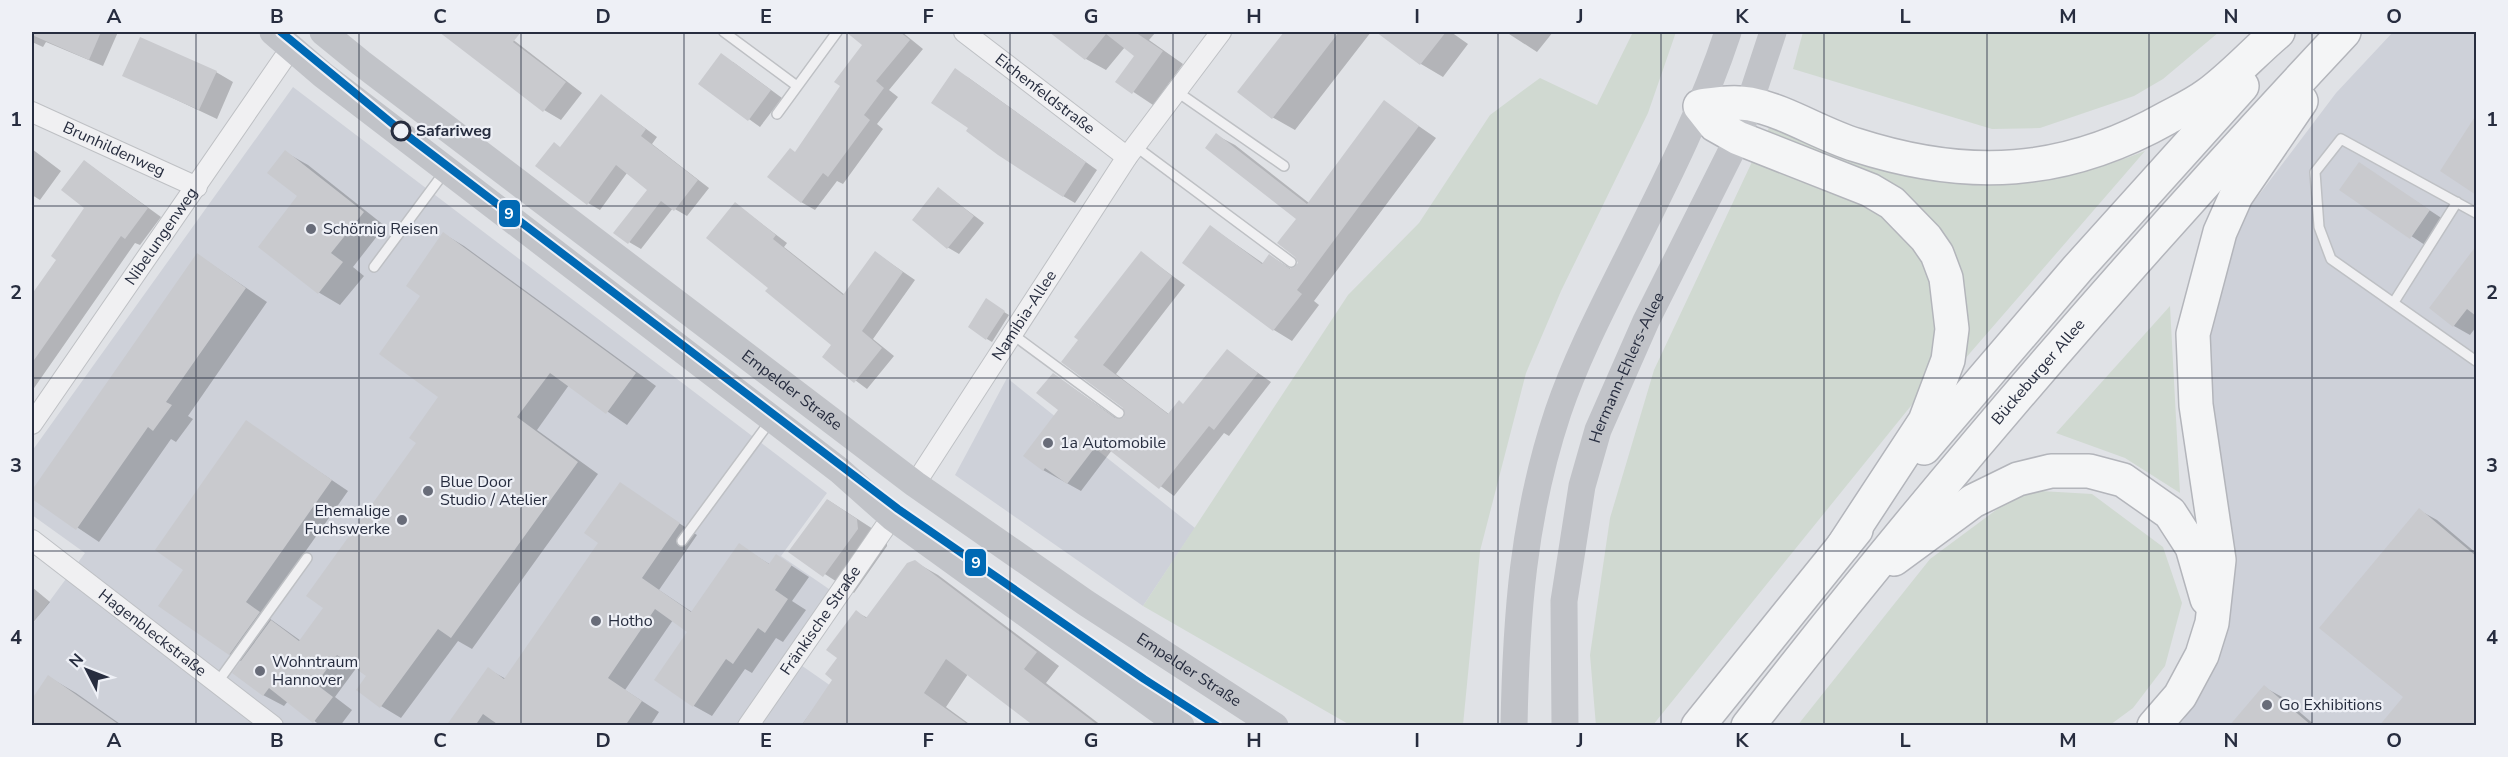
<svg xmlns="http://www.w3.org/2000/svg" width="2508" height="757" font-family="'Nunito Sans',sans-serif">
<rect width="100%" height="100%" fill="#e0e2e6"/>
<!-- built -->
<path fill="#ced1d9" d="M 2393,32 L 2476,32 L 2476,725 L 2178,726 L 2184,719 L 2225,640 L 2231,579 L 2228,509 L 2215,421 L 2208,340 L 2214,299 L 2243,216 L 2336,93 Z
M 293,87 L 827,493 L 781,556 L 842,598 L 798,663 L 887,725 L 32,725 L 32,625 L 85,553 L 32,515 L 32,451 Z
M 1007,378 L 1195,528 L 1143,606 L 955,475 Z"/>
<!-- green -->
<path fill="#d0d9d1" d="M 1633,32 L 1676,32 L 1648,113 L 1561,291 L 1526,373 L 1480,551 L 1463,725 L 1350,725 L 1143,606 L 1348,295 L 1419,223 L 1490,115 L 1540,78 L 1597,105 Z
M 1803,32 L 2219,32 L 2163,79 L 2134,96 L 2040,128 L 1992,129 L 1793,69 Z
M 1769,127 C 1816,145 1863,165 1912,176 C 1925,179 1939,179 1953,180 C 2019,185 2084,176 2145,151 L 1964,360 L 1948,248 L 1766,136 Z
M 1759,147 L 1926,238 L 1948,360 L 1653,725 L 1596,726 L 1590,655 L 1610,518 L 1654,370 Z
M 2170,306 L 2180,493 L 2125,458 L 2056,433 Z
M 2023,490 L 2092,494 L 2163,547 L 2182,603 L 2165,666 L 2133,708 L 2110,725 L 1797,726 L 1930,559 Z"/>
<!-- shadow -->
<path fill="#0003" d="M 32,32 L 118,32 L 103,66 L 46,42 L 43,47 L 32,42 Z
M 441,32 L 503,32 L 582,93 L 561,120 L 544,110 Z
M 864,32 L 902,32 L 923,49 L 889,90 L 898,97 L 877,124 L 883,129 L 843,184 L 837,181 L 815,210 L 801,202 L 796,153 L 842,86 L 864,45 L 858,39 Z
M 1051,32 L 1156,32 L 1149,40 L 1183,64 L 1153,105 L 1117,81 L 1136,55 L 1125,47 L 1106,70 L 1086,59 Z
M 1285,32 L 1371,32 L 1295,130 L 1272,117 L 1239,92 Z
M 1378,32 L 1451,32 L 1468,44 L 1443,77 L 1421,64 Z
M 1506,32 L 1553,32 L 1537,52 Z
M 733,62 L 782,98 L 760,127 L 700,84 Z
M 216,72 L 233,82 L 217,119 L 124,75 Z
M 966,76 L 1097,170 L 1075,203 L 1063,196 Z
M 602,96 L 657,137 L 652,144 L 709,188 L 687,216 L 673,208 L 641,249 L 629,242 L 649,190 L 627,173 L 600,210 L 588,203 L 561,148 Z
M 1384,102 L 1436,138 L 1314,301 L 1319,305 L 1292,341 L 1274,330 L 1184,262 L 1211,227 L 1264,264 L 1270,256 L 1291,269 L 1299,264 L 1298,218 L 1216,135 L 1235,145 L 1309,203 Z
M 2476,117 L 2476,194 L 2442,171 Z
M 32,149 L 61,171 L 40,200 L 32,195 Z
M 285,152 L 308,165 L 385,226 L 353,267 L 364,276 L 340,305 L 318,292 L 299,196 Z
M 84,161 L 161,217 L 140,245 L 135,243 L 32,391 L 32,297 L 58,259 L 86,207 Z
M 2359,164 L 2446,221 L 2428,247 L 2341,190 Z
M 939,189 L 984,223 L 959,254 L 947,247 Z
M 736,204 L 787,243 L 784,247 L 845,295 L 876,253 L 915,280 L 873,339 L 894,356 L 867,389 L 824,357 L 834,345 L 770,287 Z
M 444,234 L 464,246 L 656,386 L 627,425 L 569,385 L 537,430 L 598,474 L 472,649 L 458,641 L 401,718 L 381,706 L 369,675 L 357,667 L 335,697 L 352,710 L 340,726 L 321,726 L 288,701 L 284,706 L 263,695 L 242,662 L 229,654 L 185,570 L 246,422 L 348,491 L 262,613 L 301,641 L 325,608 L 418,443 L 440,397 L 422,296 Z
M 1141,253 L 1185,285 L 1116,374 L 1170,415 L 1184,405 L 1227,351 L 1271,382 L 1229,436 L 1224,433 L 1174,496 L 1112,450 L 1081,491 L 1043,470 L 1060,410 L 1054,375 L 1119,420 L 1126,417 L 1124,407 L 1064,362 Z
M 198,255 L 267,302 L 188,416 L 193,419 L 176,442 L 171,439 L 99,542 L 32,497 L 32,493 Z
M 2468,260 L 2476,265 L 2476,327 L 2470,335 L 2454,326 Z
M 986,301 L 1009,315 L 992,342 L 987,339 Z
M 620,484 L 697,535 L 659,590 L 692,612 L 739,545 L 771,565 L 777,556 L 809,577 L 792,601 L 806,610 L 783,642 L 776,638 L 752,673 L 745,669 L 712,716 L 694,706 L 689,632 L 673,620 L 625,690 L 659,712 L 650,726 L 449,726 L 488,669 L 506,679 L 601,543 Z
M 828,500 L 887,538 L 887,546 L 854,593 L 791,552 Z
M 2419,510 L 2437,520 L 2476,553 L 2476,726 L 2381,726 L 2405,697 Z
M 915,562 L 938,575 L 1059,666 L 1046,683 L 1102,726 L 1036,726 L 968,674 L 946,707 L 972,726 L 801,726 L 835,679 L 839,658 L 856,612 L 868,618 Z
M 32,587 L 50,602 L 32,624 Z
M 49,677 L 76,693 L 123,726 L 32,726 L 32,702 Z
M 2264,687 L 2282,697 L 2316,726 L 2231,726 Z"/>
<!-- building -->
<path fill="#c9cace" d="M 32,32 L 101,32 L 89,60 L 32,35 Z
M 439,32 L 521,32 L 513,42 L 566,82 L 543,112 Z
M 846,32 L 900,32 L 910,40 L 876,81 L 884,88 L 864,115 L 870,120 L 828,177 L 823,173 L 801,203 L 767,177 L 790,148 L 795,152 L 840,86 L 834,82 L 862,45 Z
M 1049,32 L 1135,32 L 1163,51 L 1132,94 L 1115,82 L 1134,56 L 1106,34 L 1085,60 Z
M 1284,32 L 1339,32 L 1272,119 L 1237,92 Z
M 1376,32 L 1446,32 L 1420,65 Z
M 140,37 L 217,71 L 199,110 L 122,76 Z
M 721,53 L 771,90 L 748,121 L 698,84 Z
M 955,68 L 1086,162 L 1063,197 L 998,155 L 966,131 L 968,128 L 931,103 Z
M 601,94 L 646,129 L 641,136 L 698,180 L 674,211 L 661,201 L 628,244 L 613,233 L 647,190 L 616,165 L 587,205 L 535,166 L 554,142 L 560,147 Z
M 1384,100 L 1419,126 L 1297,290 L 1302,294 L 1273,331 L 1182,263 L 1210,225 L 1262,264 L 1269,254 L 1290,269 L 1298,263 L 1295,257 L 1277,243 L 1296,219 L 1205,148 L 1216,133 L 1307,204 Z
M 2476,115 L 2476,195 L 2440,171 Z
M 285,150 L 364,212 L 331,253 L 343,262 L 318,294 L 258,247 L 297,196 L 267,173 Z
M 84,160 L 148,208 L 125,239 L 121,236 L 32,363 L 32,294 L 56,260 L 51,256 L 84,208 L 61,190 Z
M 2359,162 L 2430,210 L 2410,239 L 2339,190 Z
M 938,187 L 974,216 L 947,249 L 912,220 Z
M 735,202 L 776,235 L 773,239 L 843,295 L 875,251 L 903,272 L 862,331 L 882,348 L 854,383 L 822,357 L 831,345 L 765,291 L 768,288 L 706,238 Z
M 443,232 L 636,373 L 606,414 L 550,373 L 517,417 L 578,462 L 451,638 L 438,629 L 380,708 L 356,690 L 366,676 L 337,655 L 316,684 L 333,697 L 313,723 L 269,688 L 263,696 L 232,673 L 271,620 L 299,641 L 323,608 L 306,596 L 416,443 L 409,438 L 438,397 L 379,354 L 420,296 L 406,286 Z
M 2476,246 L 2476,316 L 2467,309 L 2453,327 L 2429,308 Z
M 1141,251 L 1172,276 L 1103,365 L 1168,414 L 1179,400 L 1183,404 L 1227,349 L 1258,373 L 1214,430 L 1209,426 L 1159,489 L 1099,442 L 1067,484 L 1045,468 L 1043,471 L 1023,456 L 1058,410 L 1036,393 L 1053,373 L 1115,418 L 1124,417 L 1123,408 L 1061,362 L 1078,340 L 1074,337 Z
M 197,253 L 246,288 L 166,402 L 172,405 L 153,431 L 148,427 L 76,530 L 32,499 L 32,490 Z
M 986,298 L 1005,311 L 986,340 L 968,327 Z
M 246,420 L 332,480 L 246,602 L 260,612 L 229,655 L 158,606 L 183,570 L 155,550 Z
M 620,482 L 680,523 L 642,578 L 691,612 L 739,543 L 769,564 L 776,554 L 792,565 L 775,590 L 788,599 L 765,633 L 758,628 L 733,664 L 726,659 L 693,707 L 654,680 L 687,632 L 655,609 L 608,678 L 642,701 L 625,726 L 500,726 L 483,714 L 475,726 L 446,726 L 488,667 L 504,679 L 598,543 L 584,533 Z
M 827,499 L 857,519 L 858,529 L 823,577 L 788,552 Z
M 2419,508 L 2476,556 L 2476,726 L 2379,726 L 2403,697 L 2319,628 Z
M 915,560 L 1037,652 L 1024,669 L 1099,726 L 1034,726 L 946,659 L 924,693 L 970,726 L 801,726 L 832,680 L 825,674 L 837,658 L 826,650 L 856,610 L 866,618 L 907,563 Z
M 48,675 L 121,726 L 32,726 L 32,699 Z
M 2264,685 L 2312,726 L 2229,726 Z"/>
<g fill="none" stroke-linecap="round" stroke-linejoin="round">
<defs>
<path id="lane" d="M 724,32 L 797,86
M 1176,91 L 1284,166
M 777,114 L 837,32
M 1135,146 L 1291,262
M 2476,213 L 2341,139 L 2315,172 L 2319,227 L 2331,259 L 2476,361
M 374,267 L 446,170
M 2394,302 L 2457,202
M 1012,334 L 1119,413
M 682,541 L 771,420
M 217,683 L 307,558"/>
<g id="street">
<path id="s1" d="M 964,32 L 1127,157"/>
<path id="s2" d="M 32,112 L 197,187"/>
<path id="s3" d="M 32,424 L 291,48"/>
<path id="s4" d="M 915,484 L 1127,157 L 1221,32"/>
<path id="s5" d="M 32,540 L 273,726"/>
<path id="s6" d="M 748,726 L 892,517"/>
</g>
<g id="highway">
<path d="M 1924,448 L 2078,268 L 2242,86"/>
<path d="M 1843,546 L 1925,421 L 1948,360 L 1952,329 L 1946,278 L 1937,254 L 1926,238 L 1892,203 L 1870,190 L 1738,138 L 1715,125 L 1700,106 C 1716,104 1733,101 1750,104 C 1786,111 1820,134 1856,145 C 1968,181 2064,176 2167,118 C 2180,111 2195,104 2207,95 C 2232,77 2254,52 2278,32"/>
<path d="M 1894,559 L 1973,501 L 2018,479 L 2051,471 L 2089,471 L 2123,480 L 2170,513 L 2192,547 L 2207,599"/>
<path d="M 1698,726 L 1856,530"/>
<path id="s9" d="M 1748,726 C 1935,485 2136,254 2344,32"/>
<path d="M 2154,726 L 2180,696 L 2202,655 L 2212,623 L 2219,560 L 2196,405 L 2193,334 L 2220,232 L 2236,196 L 2301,101"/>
</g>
</defs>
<!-- lane casing -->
<use href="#lane" stroke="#bec0c4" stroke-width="12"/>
<!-- street casing -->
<use href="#street" stroke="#bec0c4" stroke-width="22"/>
<!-- highway casing -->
<use href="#highway" stroke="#b3b5bb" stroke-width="36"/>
<!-- lane -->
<use href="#lane" stroke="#f0f0f2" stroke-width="9"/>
<!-- street -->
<use href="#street" stroke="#f0f0f2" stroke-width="20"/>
<!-- secondary -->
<g stroke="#c1c3c8" stroke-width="27">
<path d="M 273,32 L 323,75 L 839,470 L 892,517 L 1181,726"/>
<path id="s7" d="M 323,32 L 361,63 L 915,484 L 1086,603 L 1275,726"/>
<path d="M 1514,726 C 1516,617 1523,517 1558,412 C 1576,359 1602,309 1627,259 C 1664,185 1702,111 1728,32"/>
<path id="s8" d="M 1565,726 L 1564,601 L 1582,486 L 1598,430 L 1646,321 L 1738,138 L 1773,32"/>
</g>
<!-- highway -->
<use href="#highway" stroke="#f4f5f6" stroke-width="33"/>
<defs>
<path id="tram-1" d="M 281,32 L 400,130 L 898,509 L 1144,679 L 1217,726"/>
</defs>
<!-- tram-1 casing -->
<use href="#tram-1" stroke="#eef0f6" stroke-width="12"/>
<!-- tram-1 -->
<use href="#tram-1" stroke="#0069b4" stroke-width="8"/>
</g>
<!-- grid -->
<path fill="none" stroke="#272d3f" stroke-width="1.5" stroke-opacity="0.55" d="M 196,32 L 196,726M 359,32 L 359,726M 521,32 L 521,726M 684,32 L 684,726M 847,32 L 847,726M 1010,32 L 1010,726M 1173,32 L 1173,726M 1335,32 L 1335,726M 1498,32 L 1498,726M 1661,32 L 1661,726M 1824,32 L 1824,726M 1987,32 L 1987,726M 2149,32 L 2149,726M 2312,32 L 2312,726M 32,206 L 2476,206M 32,378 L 2476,378M 32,551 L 2476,551"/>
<!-- markers -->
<circle fill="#eef0f6" stroke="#272d3f" stroke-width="3" cx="401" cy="131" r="9"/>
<g fill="#686c79" stroke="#eef0f6" stroke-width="2">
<circle cx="311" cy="229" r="6"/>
<circle cx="1048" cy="443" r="6"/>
<circle cx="428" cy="491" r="6"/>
<circle cx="402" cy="520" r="6"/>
<circle cx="596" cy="621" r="6"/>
<circle cx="260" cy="671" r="6"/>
<circle cx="2267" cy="705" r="6"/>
</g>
<g text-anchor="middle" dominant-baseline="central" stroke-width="4.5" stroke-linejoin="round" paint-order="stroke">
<!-- street labels -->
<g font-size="16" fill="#272d3f" stroke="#eef0f6">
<text stroke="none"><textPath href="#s1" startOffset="102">Eichenfeldstraße</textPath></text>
<text stroke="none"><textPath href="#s2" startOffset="90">Brunhildenweg</textPath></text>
<text stroke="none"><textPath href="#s3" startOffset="228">Nibelungenweg</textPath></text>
<text stroke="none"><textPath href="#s4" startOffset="201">Namibia-Allee</textPath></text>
<text stroke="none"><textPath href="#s8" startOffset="368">Hermann-Ehlers-Allee</textPath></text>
<text stroke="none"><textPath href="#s9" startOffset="458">Bückeburger Allee</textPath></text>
<text stroke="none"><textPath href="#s7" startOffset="590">Empelder Straße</textPath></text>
<text stroke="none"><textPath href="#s6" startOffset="128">Fränkische Straße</textPath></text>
<text stroke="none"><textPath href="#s5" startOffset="152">Hagenbleckstraße</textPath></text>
<text stroke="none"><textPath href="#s7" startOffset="1076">Empelder Straße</textPath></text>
</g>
<!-- stop labels -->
<g font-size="16" font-weight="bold" fill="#272d3f" stroke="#eef0f6" text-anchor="start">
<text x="416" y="131">Safariweg</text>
</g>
<!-- poi labels -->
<g font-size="16" fill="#272d3f" stroke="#eef0f6" text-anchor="start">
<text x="323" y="229">Schörnig Reisen</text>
<text x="1060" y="443">1a Automobile</text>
<text x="440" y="482">Blue Door<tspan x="440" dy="18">Studio / Atelier</tspan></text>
<text x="390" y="511" text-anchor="end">Ehemalige<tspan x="390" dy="18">Fuchswerke</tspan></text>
<text x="608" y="621">Hotho</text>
<text x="272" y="662">Wohntraum<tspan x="272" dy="18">Hannover</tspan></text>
<text x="2279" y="705">Go Exhibitions</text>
</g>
</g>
<g stroke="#eef0f6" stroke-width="2">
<rect x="498" y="199" width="23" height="29" rx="6" fill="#0069b4"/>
<rect x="964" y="548" width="23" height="29" rx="6" fill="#0069b4"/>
</g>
<g font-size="16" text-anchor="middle" font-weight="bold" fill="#fff">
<text x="509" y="219">9</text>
<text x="976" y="568">9</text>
</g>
<!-- border -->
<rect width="2508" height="757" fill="none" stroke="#eef0f6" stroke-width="66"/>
<!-- north arrow -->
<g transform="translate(87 670) rotate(312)" stroke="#eef0f6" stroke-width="4.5" paint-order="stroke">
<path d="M0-4.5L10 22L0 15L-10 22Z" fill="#272d3f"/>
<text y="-9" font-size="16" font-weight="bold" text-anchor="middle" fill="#272d3f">N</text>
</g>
<rect x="33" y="33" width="2442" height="691" fill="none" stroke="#272d3f" stroke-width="2"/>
<g font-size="20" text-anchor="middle" font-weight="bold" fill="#272d3f">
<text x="114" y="23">A</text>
<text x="277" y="23">B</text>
<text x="440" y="23">C</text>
<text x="603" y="23">D</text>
<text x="766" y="23">E</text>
<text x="928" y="23">F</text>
<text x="1091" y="23">G</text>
<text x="1254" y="23">H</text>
<text x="1417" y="23">I</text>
<text x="1580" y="23">J</text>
<text x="1742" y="23">K</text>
<text x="1905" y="23">L</text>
<text x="2068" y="23">M</text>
<text x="2231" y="23">N</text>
<text x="2394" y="23">O</text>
<text x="16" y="126">1</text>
<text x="2492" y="126">1</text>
<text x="16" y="299">2</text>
<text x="2492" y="299">2</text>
<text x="16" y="472">3</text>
<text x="2492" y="472">3</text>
<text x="16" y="644">4</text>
<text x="2492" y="644">4</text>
<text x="114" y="747">A</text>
<text x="277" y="747">B</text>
<text x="440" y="747">C</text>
<text x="603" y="747">D</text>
<text x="766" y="747">E</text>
<text x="928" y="747">F</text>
<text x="1091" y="747">G</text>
<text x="1254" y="747">H</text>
<text x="1417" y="747">I</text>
<text x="1580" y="747">J</text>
<text x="1742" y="747">K</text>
<text x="1905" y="747">L</text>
<text x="2068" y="747">M</text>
<text x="2231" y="747">N</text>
<text x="2394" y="747">O</text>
</g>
</svg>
